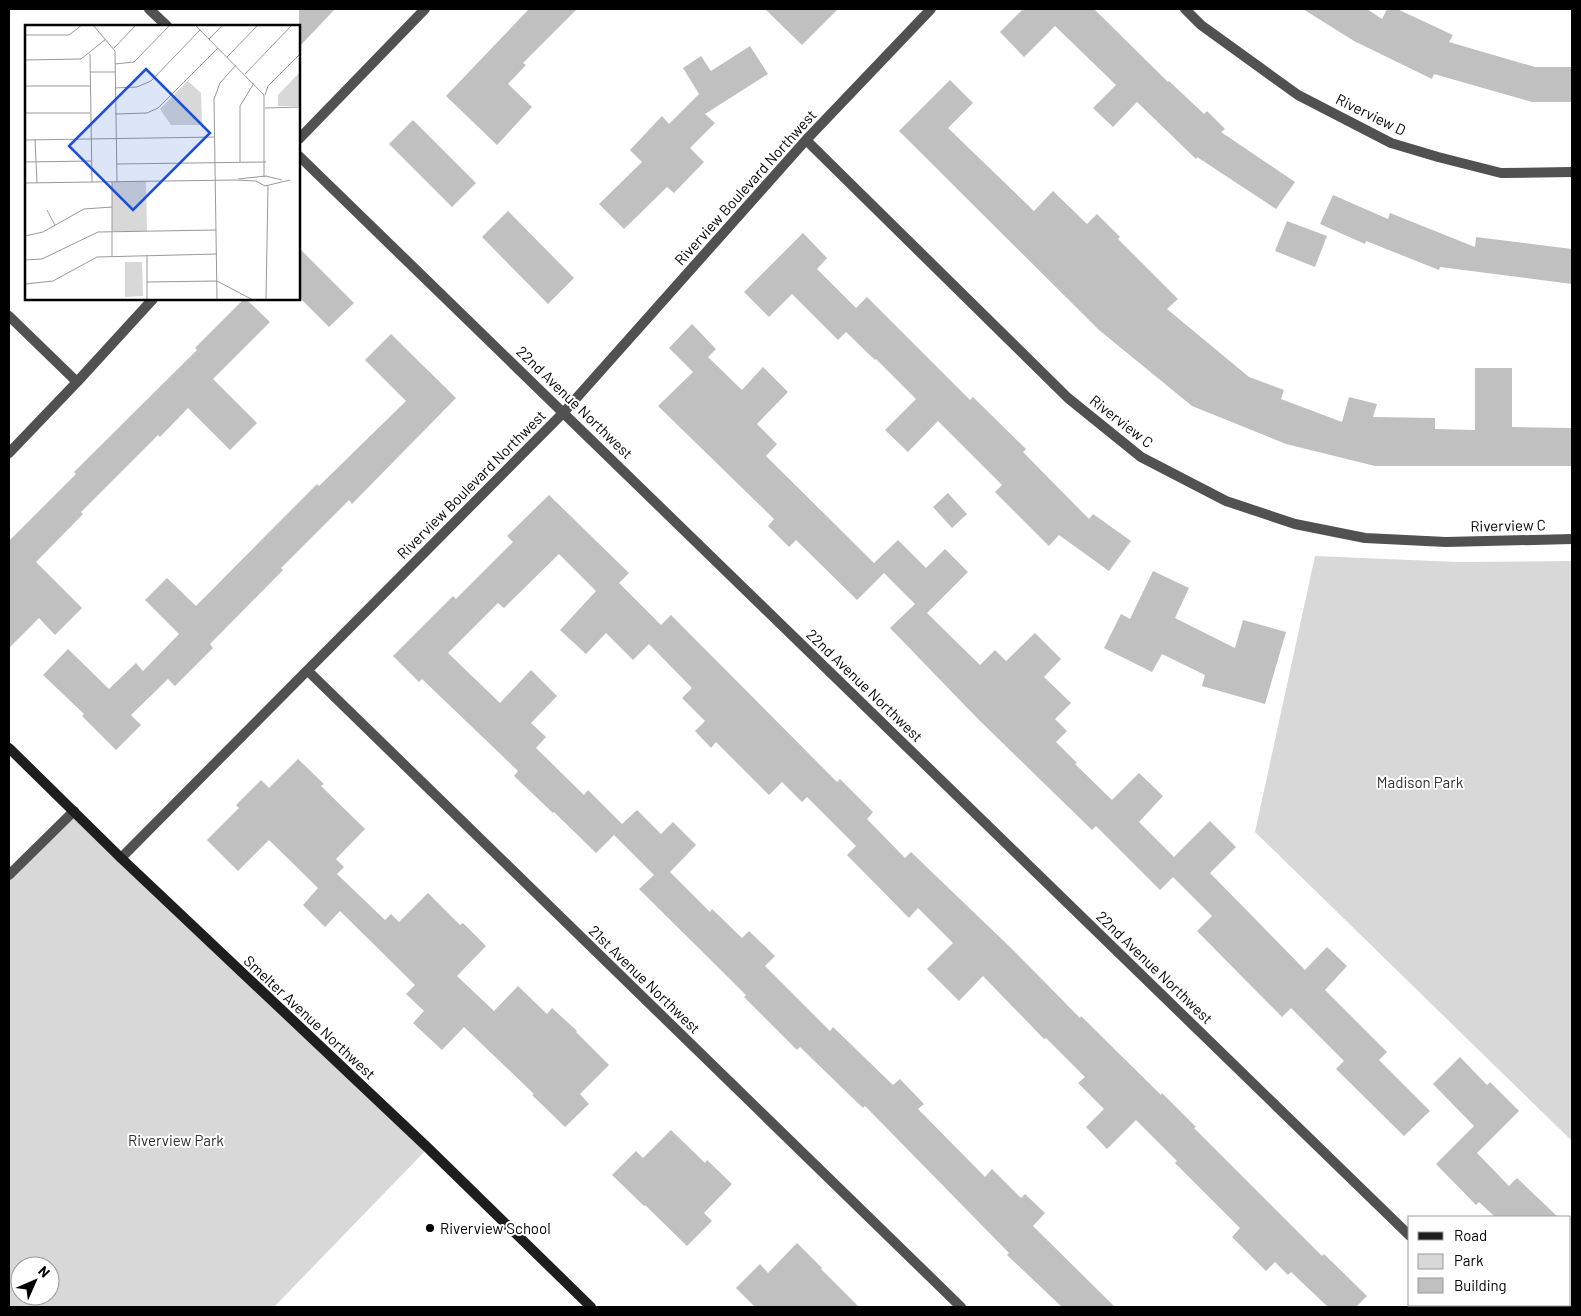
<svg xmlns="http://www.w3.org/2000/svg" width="1581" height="1316" font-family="Barlow,sans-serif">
<rect width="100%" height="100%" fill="#fff"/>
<!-- green -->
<path fill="#d8d8d8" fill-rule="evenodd" d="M 1315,556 L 1457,562 L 1572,561 L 1572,1141 L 1255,832 Z
M 74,811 L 428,1148 L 274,1307 L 9,1307 L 9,876 ZM 20,1266 L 50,1266 L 50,1296 L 20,1296 Z"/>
<!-- building -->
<path fill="#c0c0c0" d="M 299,9 L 335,9 L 299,47 Z
M 529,9 L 577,9 L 523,63 L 526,65 L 508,84 L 532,107 L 497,145 L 446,96 Z
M 765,9 L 838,9 L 802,45 Z
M 1023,9 L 1094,9 L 1168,82 L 1169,81 L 1204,114 L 1207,111 L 1225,129 L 1221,132 L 1295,182 L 1276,209 L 1197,157 L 1196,159 L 1137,102 L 1113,127 L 1093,108 L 1116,85 L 1055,26 L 1024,57 L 1000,32 Z
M 1303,9 L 1367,9 L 1382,19 L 1387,9 L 1397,9 L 1453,35 L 1449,42 L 1535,67 L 1572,67 L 1572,102 L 1532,102 L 1434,74 L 1432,79 L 1354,41 Z
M 750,46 L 768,74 L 705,114 L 715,123 L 690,148 L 704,162 L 674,193 L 667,187 L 624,229 L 599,204 L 642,162 L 630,150 L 662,116 L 669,124 L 699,94 L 683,68 L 701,56 L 711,71 Z
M 950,80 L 973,103 L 948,128 L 1034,211 L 1053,191 L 1087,224 L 1097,214 L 1120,237 L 1118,239 L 1178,299 L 1167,309 L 1249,377 L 1284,390 L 1281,399 L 1342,422 L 1349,397 L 1377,404 L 1373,417 L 1435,418 L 1435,429 L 1475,430 L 1475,368 L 1512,368 L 1512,427 L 1572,428 L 1572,466 L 1375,466 L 1286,444 L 1192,406 L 1099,330 L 899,131 Z
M 413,120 L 476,183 L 452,207 L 389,144 Z
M 1333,195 L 1388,219 L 1390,213 L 1475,247 L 1476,237 L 1572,249 L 1572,284 L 1440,267 L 1439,270 L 1366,241 L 1365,244 L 1320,224 Z
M 508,211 L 574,278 L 548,304 L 482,237 Z
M 1287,221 L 1327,236 L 1315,267 L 1275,251 Z
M 803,233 L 827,258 L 817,269 L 856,308 L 867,297 L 970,400 L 973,397 L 1026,449 L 1023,452 L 1089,519 L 1093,514 L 1131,541 L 1109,571 L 1059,535 L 1049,546 L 995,492 L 1002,485 L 938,421 L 908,452 L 885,430 L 916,399 L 876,359 L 875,360 L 846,332 L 838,340 L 792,294 L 769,317 L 744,292 Z
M 299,248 L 354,303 L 329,327 L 299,297 Z
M 244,299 L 246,299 L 270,322 L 213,379 L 257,423 L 230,450 L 188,408 L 160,437 L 158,435 L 81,512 L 83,514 L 36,562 L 82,608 L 55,635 L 39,618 L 9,648 L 9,541 L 76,474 L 74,472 L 197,350 L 195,348 Z
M 692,324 L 716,349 L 708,357 L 742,390 L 763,367 L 788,392 L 757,424 L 777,444 L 766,456 L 874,563 L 898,540 L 926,568 L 945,549 L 968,572 L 927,613 L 980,665 L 995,650 L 1006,661 L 1035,633 L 1061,659 L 1044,677 L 1071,703 L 1055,719 L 1067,731 L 1056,742 L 1077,763 L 1075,764 L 1112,800 L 1139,773 L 1163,796 L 1139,822 L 1174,857 L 1210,821 L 1236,847 L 1210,873 L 1305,970 L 1327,947 L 1347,966 L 1325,990 L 1387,1052 L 1379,1060 L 1430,1111 L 1404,1136 L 1336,1069 L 1344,1061 L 1291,1008 L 1282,1017 L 1197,931 L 1212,916 L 1173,877 L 1160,890 L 1096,826 L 1092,830 L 978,719 L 890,628 L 915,604 L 884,573 L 857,600 L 796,540 L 789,547 L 768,526 L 774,519 L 658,406 L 693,372 L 669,348 Z
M 391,334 L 456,398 L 352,504 L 349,500 L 281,568 L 283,570 L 210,644 L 213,648 L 175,686 L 168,679 L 131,715 L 141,725 L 116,750 L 82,716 L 84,714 L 43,675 L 68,649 L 109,689 L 136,663 L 143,671 L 179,634 L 145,600 L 167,578 L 196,606 L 317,484 L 319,486 L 406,401 L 365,360 Z
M 948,493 L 967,514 L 952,528 L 933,507 Z
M 549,495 L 629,573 L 619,583 L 661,625 L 671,615 L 837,782 L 840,779 L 873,812 L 867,819 L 905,858 L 911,852 L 1011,948 L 1080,1018 L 1081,1016 L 1161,1095 L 1162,1093 L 1196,1127 L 1194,1128 L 1322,1256 L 1324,1254 L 1367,1296 L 1356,1307 L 1328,1307 L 1291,1272 L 1288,1275 L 1275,1262 L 1266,1271 L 1232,1237 L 1240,1228 L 1175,1163 L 1177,1161 L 1136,1120 L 1107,1149 L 1086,1127 L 1104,1109 L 1078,1083 L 1085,1077 L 1046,1038 L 1044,1039 L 983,976 L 959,1001 L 927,969 L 953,943 L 918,908 L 909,918 L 847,855 L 856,846 L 807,797 L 802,802 L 782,782 L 769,795 L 716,742 L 711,748 L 695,731 L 705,721 L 682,698 L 692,688 L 649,644 L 633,660 L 606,633 L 586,654 L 560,630 L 596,591 L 559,554 L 504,608 L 498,603 L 448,653 L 500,703 L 531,670 L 557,696 L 531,723 L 546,737 L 536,748 L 584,795 L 588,790 L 622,824 L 637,810 L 661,834 L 673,822 L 696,845 L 670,872 L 710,912 L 712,909 L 742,938 L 749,931 L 775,956 L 765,966 L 830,1031 L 833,1027 L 893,1085 L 900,1079 L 924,1104 L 918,1109 L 985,1177 L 992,1169 L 1021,1198 L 1025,1194 L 1045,1213 L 1033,1226 L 1115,1307 L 1062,1307 L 1007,1255 L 1009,1253 L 865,1106 L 863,1108 L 800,1047 L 797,1050 L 744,997 L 746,995 L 639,889 L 654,875 L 614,835 L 596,853 L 554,812 L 553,813 L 514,776 L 518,771 L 422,679 L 419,682 L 393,656 L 453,596 L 456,599 L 513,542 L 507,536 Z
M 1153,571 L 1189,588 L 1175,618 L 1235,648 L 1243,620 L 1286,632 L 1265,704 L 1202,686 L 1205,675 L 1162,654 L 1152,672 L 1104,648 L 1121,614 L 1130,619 Z
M 298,759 L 324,784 L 321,786 L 365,829 L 336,859 L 344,867 L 337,874 L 385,920 L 391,914 L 399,922 L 428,893 L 460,925 L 463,923 L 486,946 L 457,976 L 494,1011 L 518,986 L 547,1014 L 552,1008 L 577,1031 L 576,1032 L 609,1065 L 580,1094 L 589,1104 L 565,1127 L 532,1095 L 534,1094 L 464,1027 L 442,1050 L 413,1023 L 424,1011 L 406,994 L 415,985 L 340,911 L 325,927 L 303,905 L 318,888 L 269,840 L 238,871 L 207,840 L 239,808 L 236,805 L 261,780 L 269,788 Z
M 1460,1057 L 1487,1085 L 1490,1082 L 1519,1111 L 1477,1153 L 1509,1186 L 1517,1178 L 1558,1217 L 1495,1217 L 1479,1202 L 1476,1205 L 1436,1164 L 1474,1126 L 1433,1084 Z
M 671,1130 L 705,1163 L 707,1160 L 732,1184 L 704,1213 L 712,1221 L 687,1246 L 645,1205 L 644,1206 L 612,1175 L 636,1151 L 643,1158 Z
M 797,1243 L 822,1268 L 821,1269 L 859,1307 L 755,1307 L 736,1288 L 760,1264 L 768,1273 Z"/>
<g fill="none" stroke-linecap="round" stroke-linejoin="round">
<!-- street -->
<path stroke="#515151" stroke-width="10" d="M 149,9 L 167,26
M 1185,9 L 1201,25 L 1298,95 L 1391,143 L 1438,157 L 1501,173 L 1572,172
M 299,139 L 425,9
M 806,140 L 1068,398 L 1141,457 L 1226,501 L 1295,524 L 1365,538 L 1446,542 L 1572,539
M 299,156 L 1410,1236
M 9,316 L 77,382
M 9,453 L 77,382 L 153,299
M 308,671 L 961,1307
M 121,858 L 564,412 L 806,140 L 931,9
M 9,875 L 74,811
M 1480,1305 L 1483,1307"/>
<!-- secondary -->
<path stroke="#1e1e1e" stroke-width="10" d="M 9,748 L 121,858 L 428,1148 L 591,1307"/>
</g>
<!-- markers -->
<circle fill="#000" stroke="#fff" stroke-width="2" cx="430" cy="1228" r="5"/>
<g text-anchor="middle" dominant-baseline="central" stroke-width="4" stroke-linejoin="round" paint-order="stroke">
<!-- street labels -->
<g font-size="15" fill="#000" stroke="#fff">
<text transform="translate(1371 114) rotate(26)">Riverview D</text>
<text transform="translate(745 187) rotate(-48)">Riverview Boulevard Northwest</text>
<text transform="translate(575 402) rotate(44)">22nd Avenue Northwest</text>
<text transform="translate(1122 421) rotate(38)">Riverview C</text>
<text transform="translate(471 484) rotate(-45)">Riverview Boulevard Northwest</text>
<text transform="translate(1508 525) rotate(-1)">Riverview C</text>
<text transform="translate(865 685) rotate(44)">22nd Avenue Northwest</text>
<text transform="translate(1155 967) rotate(44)">22nd Avenue Northwest</text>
<text transform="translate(645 979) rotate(44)">21st Avenue Northwest</text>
<text transform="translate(310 1017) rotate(43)">Smelter Avenue Northwest</text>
</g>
<!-- park labels -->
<g font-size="15" fill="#2f2f2f" stroke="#fff">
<text x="1420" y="782">Madison Park</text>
<text x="176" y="1140">Riverview Park</text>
</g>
<!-- poi labels -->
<g font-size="15" fill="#000" stroke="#fff" text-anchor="start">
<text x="440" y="1228">Riverview School</text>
</g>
</g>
<!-- overview -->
<g transform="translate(25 25)">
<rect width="275" height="275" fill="#fff"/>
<path d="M 275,47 L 275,81 L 253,81 L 253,70 ZM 163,56 L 176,68 L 177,100 L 146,100 L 135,84 ZM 121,156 L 122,206 L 87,206 L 87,157 ZM 100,237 L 117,237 L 118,271 L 100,272 Z" fill="#d8d8d8"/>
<path fill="none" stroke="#999" stroke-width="1" d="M 68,0 L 90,26 L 92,157M 170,0 L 239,70 L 239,152M 0,10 L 44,10 L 57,0M 184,14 L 198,0M 89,23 L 111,0M 65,29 L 67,157M 202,32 L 233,0M 0,35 L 56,34 L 81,14M 90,39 L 109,37 L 145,0M 65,47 L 90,47M 220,49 L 267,0M 0,61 L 65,61M 90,63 L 112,62 L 126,56 L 175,5M 240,70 L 243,61 L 275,29M 240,83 L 275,82M 0,88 L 65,88M 90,89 L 122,88 L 133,83 L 193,23M 10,114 L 12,158M 0,115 L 190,112M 0,137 L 66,136M 215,137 L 215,81 L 229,58M 92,139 L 241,137M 213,154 L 241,151 L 257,155M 87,157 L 87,231M 0,158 L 210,155 L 231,156 L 240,161 L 265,155M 22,185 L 30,200M 0,211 L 18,207 L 59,184 L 87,182M 122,230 L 122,275M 0,235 L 17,234 L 73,207 L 191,205M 122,257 L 192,256 L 228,275M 0,259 L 28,256 L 72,232 L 192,229M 192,275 L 189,74 L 195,58 L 211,40M 241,275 L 243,161"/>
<path fill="#1d4ed8" fill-opacity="0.15" stroke="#1d4ed8" stroke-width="2.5" d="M 121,44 L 185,108 L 108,185 L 44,121 Z"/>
<rect width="275" height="275" fill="none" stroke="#000" stroke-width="2.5"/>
</g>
<!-- border -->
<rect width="1581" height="1316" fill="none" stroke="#000000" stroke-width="20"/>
<!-- legend -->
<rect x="1408" y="1216" width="162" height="90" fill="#ffffff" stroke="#999999"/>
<rect x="1418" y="1232" width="25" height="8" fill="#1e1e1e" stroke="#999999"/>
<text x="1454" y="1241" font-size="15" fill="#000000">Road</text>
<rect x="1418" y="1254" width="25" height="15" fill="#d8d8d8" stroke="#999999"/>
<text x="1454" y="1266" font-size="15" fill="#000000">Park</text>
<rect x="1418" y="1278" width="25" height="15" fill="#c0c0c0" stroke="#999999"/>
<text x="1454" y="1291" font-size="15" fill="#000000">Building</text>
<!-- north arrow -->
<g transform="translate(35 1281) rotate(45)"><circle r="24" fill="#ffffff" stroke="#999999"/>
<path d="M0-4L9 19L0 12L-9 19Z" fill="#000000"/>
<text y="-8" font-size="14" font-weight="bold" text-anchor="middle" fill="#000000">N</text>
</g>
</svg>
